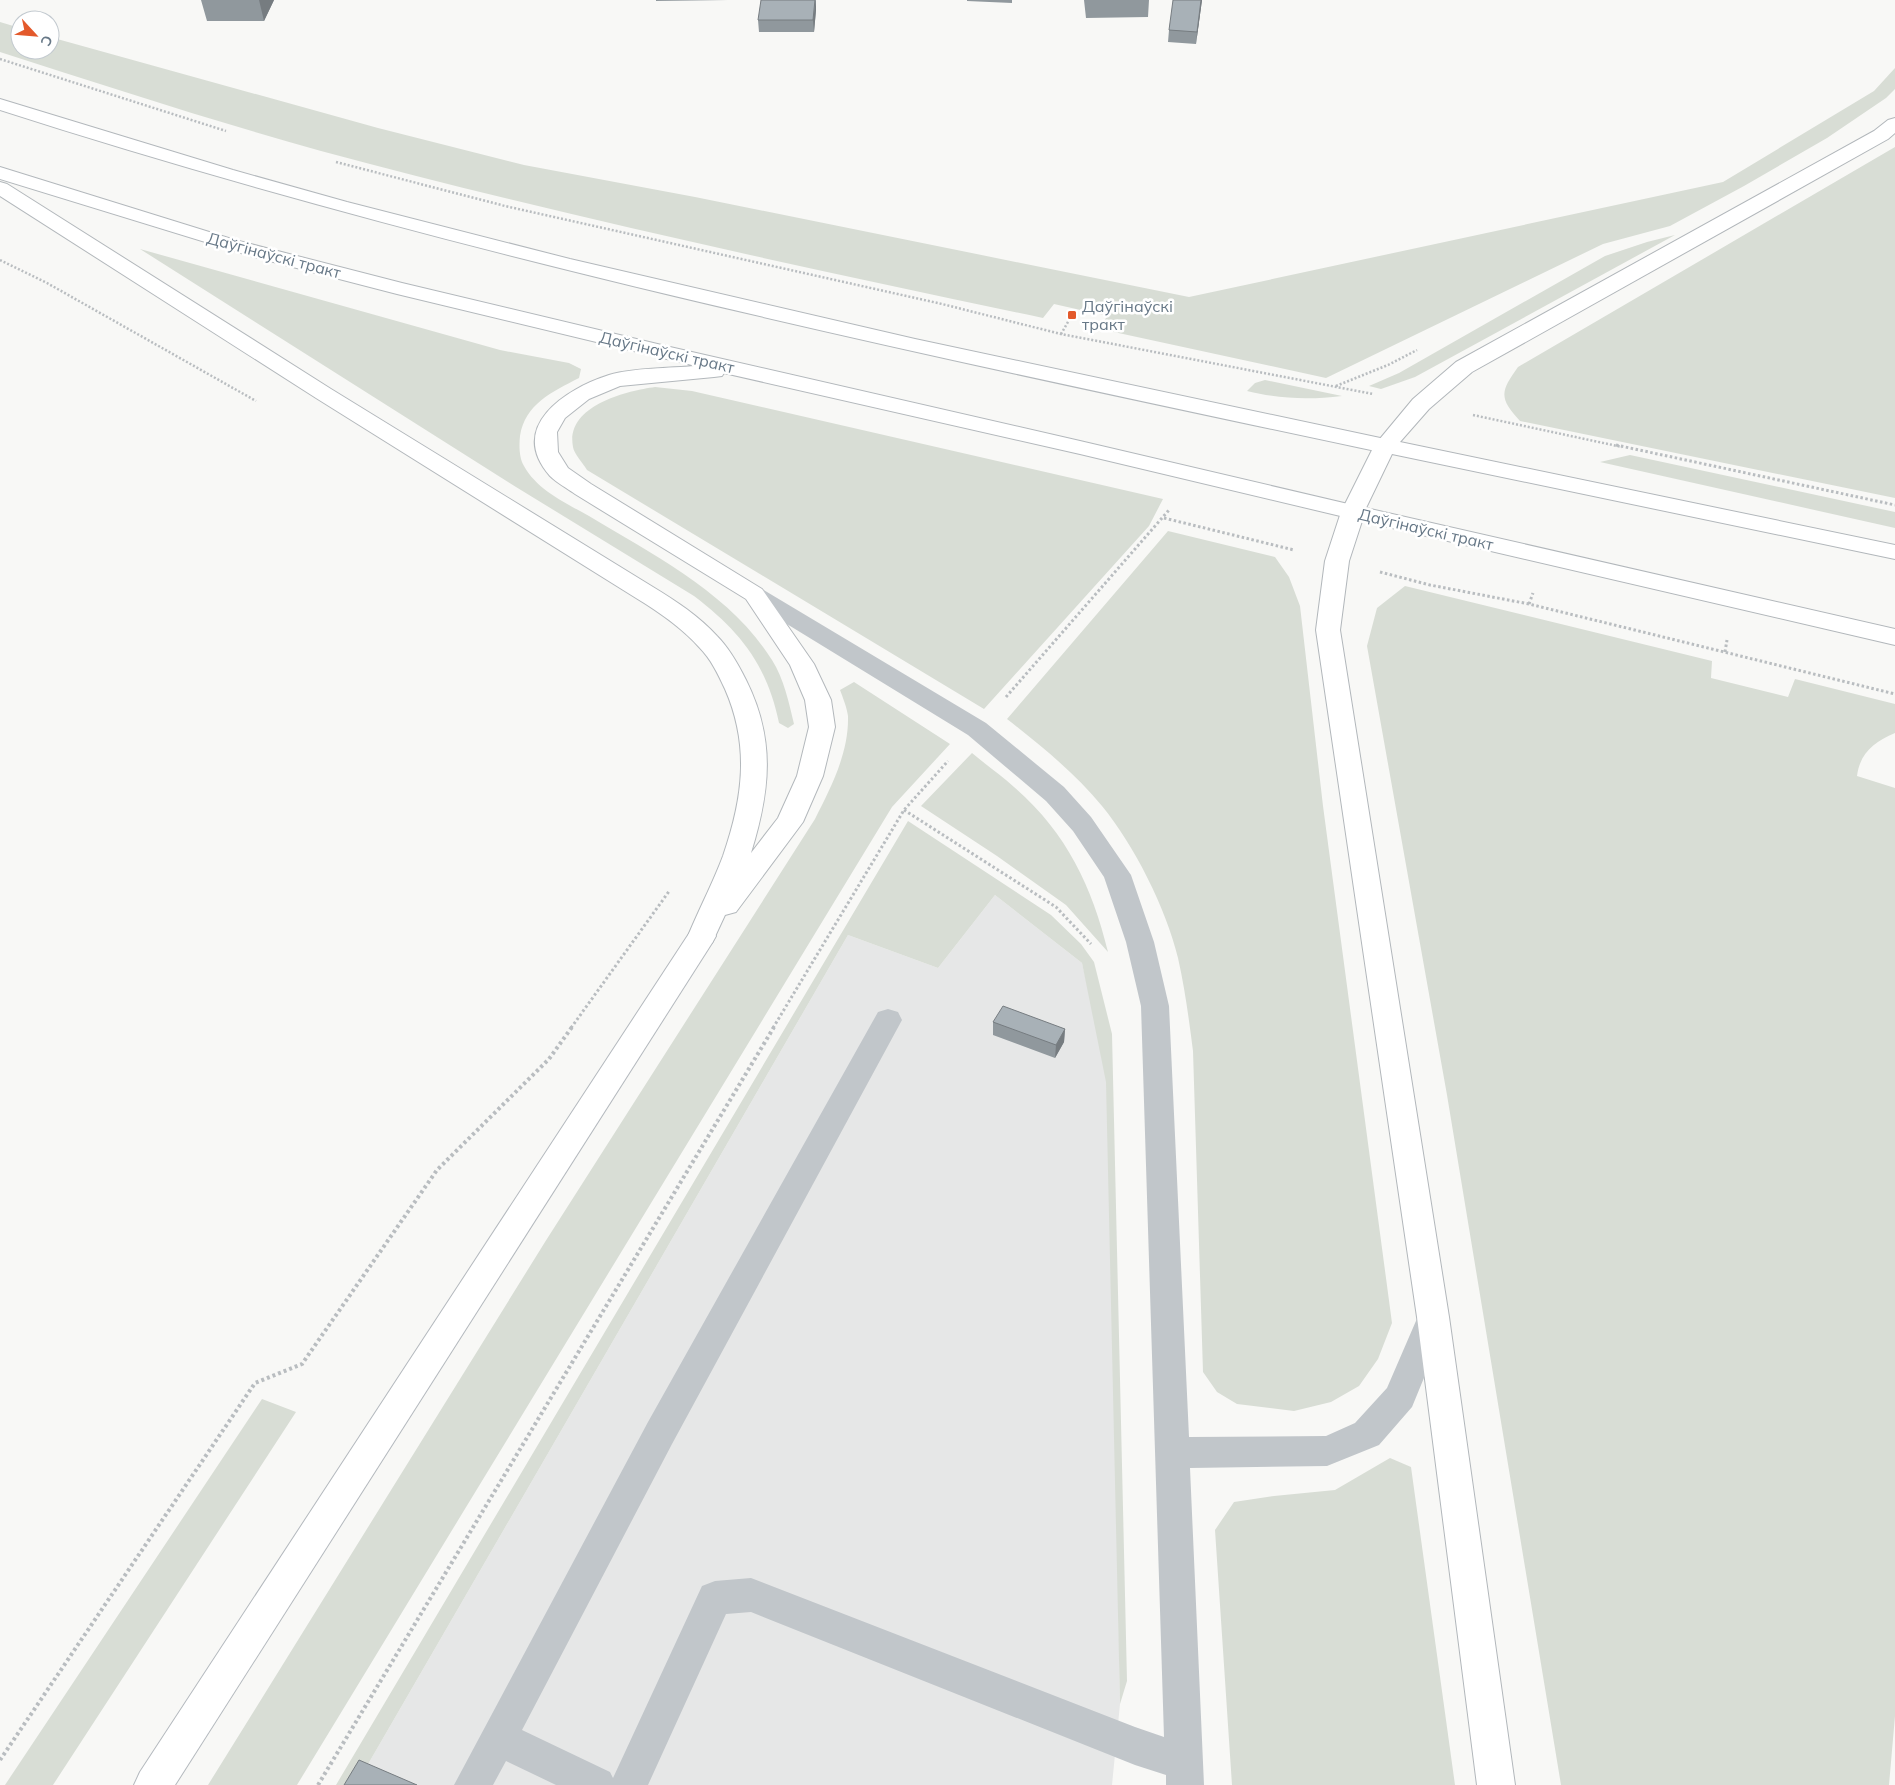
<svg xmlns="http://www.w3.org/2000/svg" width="1895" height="1785" font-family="Mulish,sans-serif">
<rect width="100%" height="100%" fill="#f8f8f6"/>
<!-- built -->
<path fill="#e6e7e7" d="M 995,895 L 1082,963 L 1110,1083 L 1120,1704 L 1112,1785 L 356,1785 L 848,935 L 938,968 Z"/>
<!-- green -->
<path fill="#d8ddd5" d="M 0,22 L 20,28 L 20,50 L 50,50 L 50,37 L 378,128 L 524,165 L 695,197 L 1189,297 L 1723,182 L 1874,91 L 1895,68 L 1895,89 L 1886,98 L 1827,138 L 1744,186 L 1670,226 L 1603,244 L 1326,378 L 1100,329 L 1107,316 L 1054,304 L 1043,318 C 801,267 559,215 321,151 C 213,121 106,86 0,52 Z
M 1895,147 L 1895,498 L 1520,421 C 1499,398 1500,392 1518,367 Z
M 1675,235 L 1415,377 L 1381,389 L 1369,386 L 1399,373 L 1605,256 L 1647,242 Z
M 140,249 L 500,350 L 569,363 L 581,369 L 579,378 C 552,392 525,404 520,436 C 519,445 519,458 524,466 C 537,490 566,503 589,516 C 655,556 730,593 772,660 C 784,679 789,703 794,724 L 788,728 L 779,723 C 767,665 740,631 694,596 L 516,487 Z
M 1265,380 L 1342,396 C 1309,400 1280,399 1247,391 L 1255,383 Z
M 655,387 L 692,391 L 1163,499 L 1149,526 L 984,709 L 587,470 C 583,463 574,454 573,447 C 565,406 626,391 655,387 Z
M 1630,455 L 1895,512 L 1895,528 L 1600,462 Z
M 1168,531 L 1275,557 L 1289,577 L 1300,606 L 1323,806 L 1392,1323 L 1378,1359 L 1359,1386 L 1331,1402 L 1294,1411 L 1237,1404 L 1217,1392 L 1203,1372 L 1193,1051 C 1189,1020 1185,989 1178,958 C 1166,908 1134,845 1102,806 C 1075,773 1040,745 1007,719 Z
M 1405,586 L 1712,661 L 1711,678 L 1788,697 L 1795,679 L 1895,704 L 1895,733 C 1874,742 1860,753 1857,776 L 1895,788 L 1895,1716 L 1889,1785 L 1561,1785 L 1447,1095 L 1367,646 L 1377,608 Z
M 854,682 L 950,744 L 892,807 L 297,1785 L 208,1785 L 545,1242 L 815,819 C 831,787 849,753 848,716 C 847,708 843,698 840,690 Z
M 972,753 C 986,765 1001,775 1014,787 C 1066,832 1092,886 1108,952 L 1066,905 L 997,856 L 921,806 Z
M 908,821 L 1051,915 L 1081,944 L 1094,962 L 1112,1034 L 1127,1681 L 1120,1704 L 1106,1082 L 1082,963 L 995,895 L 938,968 L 848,935 L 356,1785 L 336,1785 Z
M 262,1399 L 296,1412 L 53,1785 L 5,1785 Z
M 1390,1458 L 1411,1467 L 1455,1785 L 1232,1785 L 1215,1530 L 1234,1502 L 1274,1496 L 1335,1490 Z"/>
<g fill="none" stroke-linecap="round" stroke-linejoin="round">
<defs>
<path id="secondary" d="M 702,926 L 712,929 L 716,936 L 712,943 L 175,1785 L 134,1785 L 140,1772 L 692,929 Z"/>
<path id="primary" d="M 0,99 L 233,170 L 347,202 L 570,259 L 915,339 L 1385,439 L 1393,441 L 1396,446 L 1393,451 L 1385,453 C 919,354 453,256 0,110 Z
M 0,167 L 235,240 L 402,283 L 670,347 L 1080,441 L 1361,507 L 1365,512 L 1361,517 L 1353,519 L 1080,454 L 724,373 L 722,376 L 714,377 L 620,386 L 589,399 L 565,418 L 557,432 L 558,452 L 568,468 L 591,484 L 762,589 L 814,664 L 831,700 L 835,727 L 823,776 L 803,822 L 736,912 L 725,915 L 712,943 L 702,946 L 692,943 L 688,936 C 699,909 713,883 723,856 C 743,798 750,746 725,689 C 718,674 711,659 699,647 C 681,627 659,612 636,598 L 316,398 L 0,196 L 0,182 L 7,184 L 331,389 L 653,587 C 676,601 699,616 717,636 C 729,648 738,664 746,680 C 776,740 770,791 751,853 L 778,818 L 797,776 L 809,727 L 805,700 L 790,665 L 746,599 L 575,494 C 567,488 557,483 550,476 C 507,427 565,389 609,375 C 631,368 671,368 696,366 L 397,294 L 254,257 L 0,179 Z"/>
<path id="highway" d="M 1895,118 L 1895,133 L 1888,139 L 1472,372 L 1429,409 L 1400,442 L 1895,545 L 1895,559 L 1392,454 L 1366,508 L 1895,629 L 1895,645 L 1362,521 L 1349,561 L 1340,630 L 1449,1317 L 1515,1785 L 1477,1785 L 1417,1317 L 1316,630 L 1325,561 L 1341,512 L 1374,446 L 1413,399 L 1456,362 L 1874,131 L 1888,120 Z"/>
</defs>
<!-- secondary casing -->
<use href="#secondary" stroke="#b4b9be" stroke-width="2"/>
<!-- primary casing -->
<use href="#primary" stroke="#b3b8bc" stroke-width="2"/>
<!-- highway casing -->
<use href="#highway" stroke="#b2b7bb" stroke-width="2"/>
<!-- path-far2 -->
<path stroke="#b9bdc0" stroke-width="2.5" stroke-dasharray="2 2" stroke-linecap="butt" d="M 0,59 L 226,131
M 336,162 L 505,206 L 942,304 L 1061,334 L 1373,394
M 0,260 L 47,283 L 256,401
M 1061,334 L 1072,315
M 1336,386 L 1388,365 L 1417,350
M 1473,415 L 1622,447"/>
<!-- path-far1 -->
<path stroke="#b9bdc0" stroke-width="3" stroke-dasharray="2.5 2.5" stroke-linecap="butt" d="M 1616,445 L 1895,505
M 1164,518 L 1294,550
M 1380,572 L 1430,585 L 1529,604 L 1895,694
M 1529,604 L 1533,593
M 1725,652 L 1727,640
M 1006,697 L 1169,510
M 904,810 L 1056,907 L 1091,944
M 571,1028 L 670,890
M 773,1028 L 904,810 L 948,761"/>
<!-- path -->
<path stroke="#b9bdc0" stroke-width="4" stroke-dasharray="3 3" stroke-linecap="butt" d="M 0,1760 L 255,1383 L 302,1364 L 437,1170 L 549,1059 L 572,1027
M 318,1785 L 774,1027"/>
<!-- lane -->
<path fill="#c1c6ca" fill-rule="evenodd" d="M 754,586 L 762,589 L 986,723 L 1064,787 L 1091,817 L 1131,875 L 1154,942 L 1169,1006 L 1189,1437 L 1326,1436 L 1355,1423 L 1387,1388 L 1422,1307 L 1433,1303 L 1444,1307 L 1449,1317 L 1412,1407 L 1379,1445 L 1327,1466 L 1190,1468 L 1204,1785 L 1166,1785 L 1166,1775 L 1135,1765 L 751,1612 L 726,1614 L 648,1785 L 556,1785 L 506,1761 L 493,1785 L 454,1785 L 648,1422 L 878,1012 L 888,1009 L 898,1012 L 902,1020 L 672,1444 L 522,1730 L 610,1772 L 613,1778 L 702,1586 L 715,1581 L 751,1578 L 1135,1727 L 1164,1737 L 1141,1006 L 1126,942 L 1104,877 L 1073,831 L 1046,801 L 968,735 L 746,599 L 742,594 L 746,589 Z"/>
<!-- secondary -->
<use href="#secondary" fill="#fff" fill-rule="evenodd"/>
<!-- primary -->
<use href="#primary" fill="#fff" fill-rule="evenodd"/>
<!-- highway -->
<use href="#highway" fill="#fff" fill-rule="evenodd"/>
</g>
<!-- wall -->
<path fill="#90989d" d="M 201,0 L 274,0 L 264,21 L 207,21 Z
M 656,0 L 728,0 L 656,1 Z
M 816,0 L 816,10 L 814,32 L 759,32 L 758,20 Z
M 967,0 L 1012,0 L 1012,3 L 967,1 Z
M 1084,0 L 1149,0 L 1148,17 L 1086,18 Z
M 1202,0 L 1196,44 L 1168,42 L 1169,30 Z
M 993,1022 L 1065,1029 L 1064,1042 L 1055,1058 L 993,1035 Z"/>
<!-- shaded-wall -->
<path fill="#767c80" d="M 259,0 L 274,0 L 264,21 Z
M 816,0 L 816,10 L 814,32 L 813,20 Z
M 1201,0 L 1202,0 L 1196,44 L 1197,32 Z
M 1065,1029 L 1064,1042 L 1055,1058 L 1056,1045 Z"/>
<!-- building -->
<path fill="#a8b1b7" stroke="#767c80" d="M 761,0 L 815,0 L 813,20 L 758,20 Z
M 1173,0 L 1201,0 L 1197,32 L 1169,30 Z
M 1003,1006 L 1065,1029 L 1056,1045 L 993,1022 Z
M 359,1760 L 417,1785 L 344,1785 Z"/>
<!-- markers -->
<rect fill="#e3592b" stroke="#fff" stroke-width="2" x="1067" y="310" width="10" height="10" rx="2.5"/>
<g text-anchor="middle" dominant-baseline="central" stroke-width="5" stroke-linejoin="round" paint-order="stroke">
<!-- far-street labels -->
<g font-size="16" fill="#677887" stroke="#fff">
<text transform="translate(274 255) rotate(15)">Даўгінаўскі тракт</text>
<text transform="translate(667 352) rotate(13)">Даўгінаўскі тракт</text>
<text transform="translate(1426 529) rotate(13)">Даўгінаўскі тракт</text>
</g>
<!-- far-poi labels -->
<g font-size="16" fill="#677887" stroke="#fff" text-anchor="start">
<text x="1082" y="306">Даўгінаўскі<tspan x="1082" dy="18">тракт</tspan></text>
</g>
</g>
<!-- north arrow -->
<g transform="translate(35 35) rotate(116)"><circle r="24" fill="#ffffff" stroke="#c2c9cf"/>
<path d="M0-4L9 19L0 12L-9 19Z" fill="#e3592b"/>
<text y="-8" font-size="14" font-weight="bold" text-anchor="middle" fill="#677887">С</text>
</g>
</svg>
